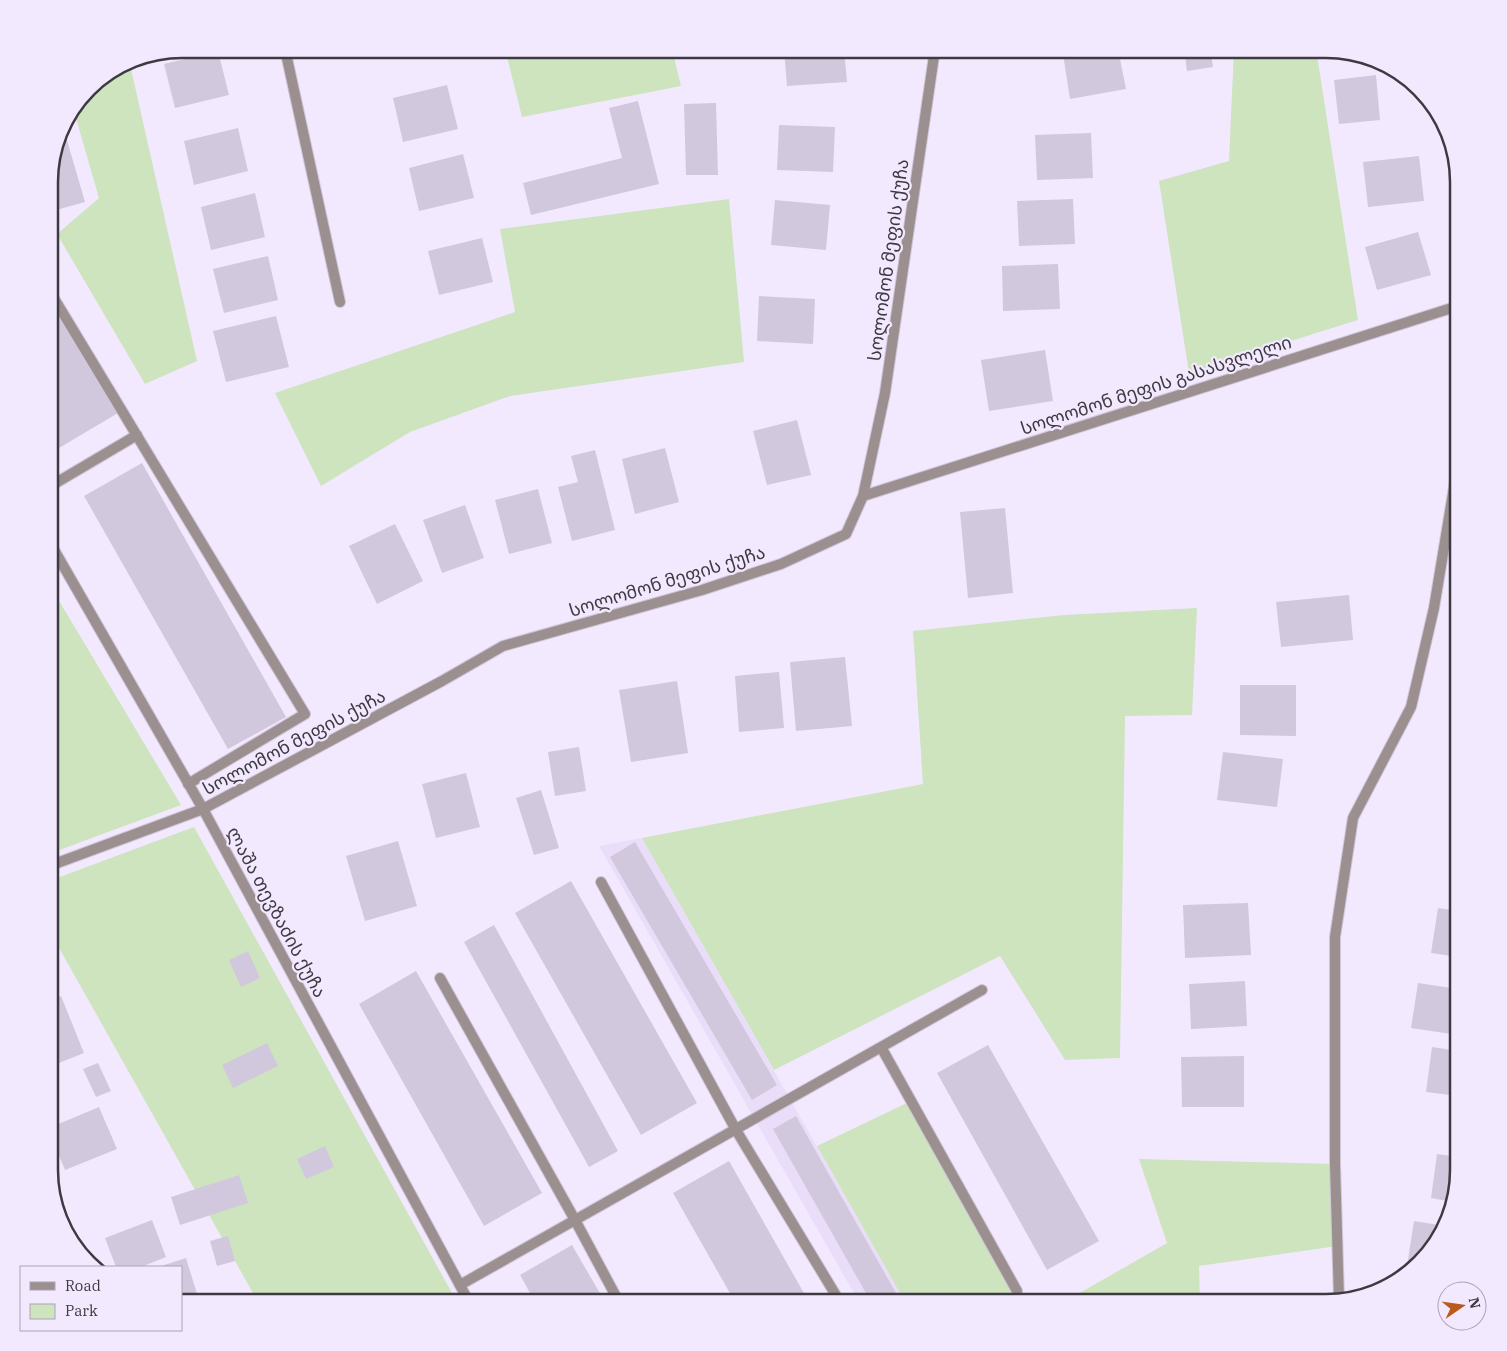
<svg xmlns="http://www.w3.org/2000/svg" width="1507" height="1351" font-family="'IBM Plex Serif','Noto Sans Georgian',serif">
<rect width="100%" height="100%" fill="#f3e9ff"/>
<!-- built -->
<path fill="#e9ddf9" d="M 642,838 L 905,1302 L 859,1302 L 599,846 Z"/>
<!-- green -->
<path fill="#cde4be" d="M 505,49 L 672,49 L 681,86 L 522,117 Z
M 1234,49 L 1326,49 L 1338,51 L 1317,55 L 1358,320 L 1189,373 L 1159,181 L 1229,161 Z
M 129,60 L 197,361 L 145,384 L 57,234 L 99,198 L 73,108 L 94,82 Z
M 729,199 L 744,362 L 510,396 L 410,432 L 321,486 L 275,393 L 515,312 L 500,229 Z
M 49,584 L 181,805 L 54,852 L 49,843 Z
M 1197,608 L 1192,715 L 1125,716 L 1120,1058 L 1065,1060 L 1000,956 L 774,1070 L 642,838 L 923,784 L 913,631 L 1064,615 Z
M 194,827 L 457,1302 L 258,1302 L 49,930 L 49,881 Z
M 911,1101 L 1017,1291 L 1024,1302 L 905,1302 L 817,1146 Z
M 1139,1159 L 1335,1164 L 1337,1246 L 1199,1266 L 1200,1302 L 1064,1302 L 1167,1243 Z"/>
<!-- building -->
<path fill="#d2c8dd" d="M 784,49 L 844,49 L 847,82 L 787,86 Z
M 1094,49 L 1118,49 L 1126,89 L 1070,99 L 1063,54 Z
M 1184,49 L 1210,49 L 1213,67 L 1187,71 Z
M 218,51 L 229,95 L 175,108 L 164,64 Z
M 1376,75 L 1380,120 L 1339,124 L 1334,80 Z
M 447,85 L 458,129 L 403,142 L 393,98 Z
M 638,101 L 659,184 L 531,215 L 523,183 L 622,158 L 609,108 Z
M 716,103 L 718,175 L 686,175 L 684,104 Z
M 62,123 L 85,202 L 49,212 L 49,172 Z
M 779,125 L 835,127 L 833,172 L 777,170 Z
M 238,128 L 248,171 L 194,185 L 184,141 Z
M 1091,133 L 1093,178 L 1037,180 L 1035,135 Z
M 463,154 L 474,198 L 419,211 L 409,168 Z
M 1419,156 L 1424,201 L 1368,207 L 1363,162 Z
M 255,193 L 265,237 L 211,250 L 201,207 Z
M 1073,199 L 1075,244 L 1019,246 L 1017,201 Z
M 775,200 L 830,205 L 826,250 L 771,245 Z
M 1418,232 L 1431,275 L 1377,290 L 1365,247 Z
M 482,238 L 493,282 L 439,295 L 428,251 Z
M 268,256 L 278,300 L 224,313 L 213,269 Z
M 1058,264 L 1060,309 L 1003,311 L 1002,266 Z
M 759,296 L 815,299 L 813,344 L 757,341 Z
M 49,297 L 118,413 L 59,448 L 49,431 Z
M 276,316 L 289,367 L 226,382 L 213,331 Z
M 1045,350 L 1053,401 L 989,411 L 981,360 Z
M 797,420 L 811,475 L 767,485 L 753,431 Z
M 665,448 L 679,502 L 635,514 L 622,459 Z
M 595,450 L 615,530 L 572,541 L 558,487 L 578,482 L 571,456 Z
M 142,463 L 286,717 L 228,749 L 84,496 Z
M 538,489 L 552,543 L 509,554 L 495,500 Z
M 465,505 L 484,558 L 442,573 L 423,520 Z
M 1005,508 L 1013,593 L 968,598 L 960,512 Z
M 395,524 L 423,581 L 377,604 L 349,546 Z
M 1349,595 L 1353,640 L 1281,647 L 1276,602 Z
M 845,657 L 852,726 L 796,731 L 790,662 Z
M 779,672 L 784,728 L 739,732 L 735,676 Z
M 677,681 L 688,753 L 631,762 L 619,690 Z
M 1240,685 L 1296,685 L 1296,736 L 1240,735 Z
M 579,747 L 586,791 L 555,796 L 548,752 Z
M 1223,752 L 1283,759 L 1277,807 L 1217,800 Z
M 466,773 L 480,827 L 436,838 L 422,784 Z
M 541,790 L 559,848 L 534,855 L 516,798 Z
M 398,841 L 417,906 L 365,921 L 346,856 Z
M 635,842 L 777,1085 L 752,1100 L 610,857 Z
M 571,881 L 697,1103 L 641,1135 L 515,913 Z
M 1248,903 L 1251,955 L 1185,958 L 1183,905 Z
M 1438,908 L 1458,911 L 1458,957 L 1431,953 Z
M 494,925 L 618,1151 L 589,1167 L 464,942 Z
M 248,951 L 260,978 L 241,987 L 229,960 Z
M 416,971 L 542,1193 L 484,1226 L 359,1004 Z
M 1245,981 L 1247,1026 L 1191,1029 L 1189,984 Z
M 1418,983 L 1458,989 L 1458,1035 L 1411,1028 Z
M 61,996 L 84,1053 L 49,1067 L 49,1001 Z
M 267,1043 L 278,1066 L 233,1088 L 222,1065 Z
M 988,1045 L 1099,1241 L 1047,1270 L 937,1073 Z
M 1432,1047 L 1458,1051 L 1458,1096 L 1426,1092 Z
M 1244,1056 L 1244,1107 L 1182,1107 L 1181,1057 Z
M 98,1063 L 111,1091 L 96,1097 L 83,1069 Z
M 99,1107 L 117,1149 L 65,1170 L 49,1132 L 49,1128 Z
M 796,1116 L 901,1302 L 871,1302 L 773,1129 Z
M 325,1146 L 334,1167 L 306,1179 L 297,1159 Z
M 1437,1154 L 1458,1157 L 1458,1178 L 1453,1202 L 1431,1198 Z
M 729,1161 L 809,1302 L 735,1302 L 673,1193 Z
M 239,1175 L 248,1203 L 180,1225 L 171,1197 Z
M 152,1220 L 166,1257 L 141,1267 L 116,1267 L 105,1238 Z
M 1414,1221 L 1445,1226 L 1420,1263 L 1414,1267 L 1407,1266 Z
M 228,1236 L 235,1261 L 217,1266 L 210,1241 Z
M 572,1245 L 605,1302 L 535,1302 L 520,1275 Z
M 186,1258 L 198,1297 L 181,1302 L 181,1267 L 158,1267 Z
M 937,1292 L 943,1302 L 918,1302 Z"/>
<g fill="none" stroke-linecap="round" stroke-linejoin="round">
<defs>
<path id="lane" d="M 49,290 L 305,714 L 188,784
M 49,487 L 137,435
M 601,882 L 736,1130 L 840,1302
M 440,978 L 575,1220 L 619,1302
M 881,1047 L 1017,1291
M 460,1285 L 982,990"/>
<path id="street" d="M 285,49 L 340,302
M 863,496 L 1458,306
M 49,541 L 203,809 L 469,1302
M 49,866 L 203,809 L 442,681 L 503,646 L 702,590 L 781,564 L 846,534 L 863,496 L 885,393 L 935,49
M 1339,1300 L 1335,1164 L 1335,937 L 1353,818 L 1411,707 L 1434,608 L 1458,463"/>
</defs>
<!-- lane casing -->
<use href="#lane" stroke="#cfc6d9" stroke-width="12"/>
<!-- street casing -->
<use href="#street" stroke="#cfc6d9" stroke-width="12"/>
<!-- lane -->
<use href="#lane" stroke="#9b908f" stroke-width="10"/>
<!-- street -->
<use href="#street" stroke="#9b908f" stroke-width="10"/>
</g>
<g text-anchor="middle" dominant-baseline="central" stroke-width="4.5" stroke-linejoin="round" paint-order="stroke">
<!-- street labels -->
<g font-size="18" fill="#3e3a42" stroke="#f3e9ff">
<text transform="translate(888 260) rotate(-82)">სოლომონ მეფის ქუჩა</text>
<text transform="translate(1156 385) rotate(-18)">სოლომონ მეფის გასასვლელი</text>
<text transform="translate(667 581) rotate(-17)">სოლომონ მეფის ქუჩა</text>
<text transform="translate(294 742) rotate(-28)">სოლომონ მეფის ქუჩა</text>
<text transform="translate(277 912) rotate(62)">ლაშა თევზაძის ქუჩა</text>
</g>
</g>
<!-- crop -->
<path d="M0 0H1507V1351H0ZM182 58H1326A124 124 0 0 1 1450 182V1170A124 124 0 0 1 1326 1294H182A124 124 0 0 1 58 1170V182A124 124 0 0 1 182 58Z" fill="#f3e9ff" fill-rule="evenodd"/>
<path fill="none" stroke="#3e3a42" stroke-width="2.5" d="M182 58H1326A124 124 0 0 1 1450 182V1170A124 124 0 0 1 1326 1294H182A124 124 0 0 1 58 1170V182A124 124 0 0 1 182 58Z"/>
<!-- legend -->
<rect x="20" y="1266" width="162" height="65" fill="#f3e9ff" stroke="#aba3b3"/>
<rect x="30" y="1282" width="25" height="8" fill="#9b908f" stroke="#aba3b3"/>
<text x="65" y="1291" font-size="15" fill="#3e3a42">Road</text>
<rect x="30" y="1304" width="25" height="15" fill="#cde4be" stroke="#aba3b3"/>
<text x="65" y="1316" font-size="15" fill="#3e3a42">Park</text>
<!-- north arrow -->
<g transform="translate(1462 1306) rotate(77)"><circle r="24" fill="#f3e9ff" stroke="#aba3b3"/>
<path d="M0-4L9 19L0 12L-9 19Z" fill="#bb5a1a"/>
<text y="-8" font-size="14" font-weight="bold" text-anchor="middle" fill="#3e3a42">N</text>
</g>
</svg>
